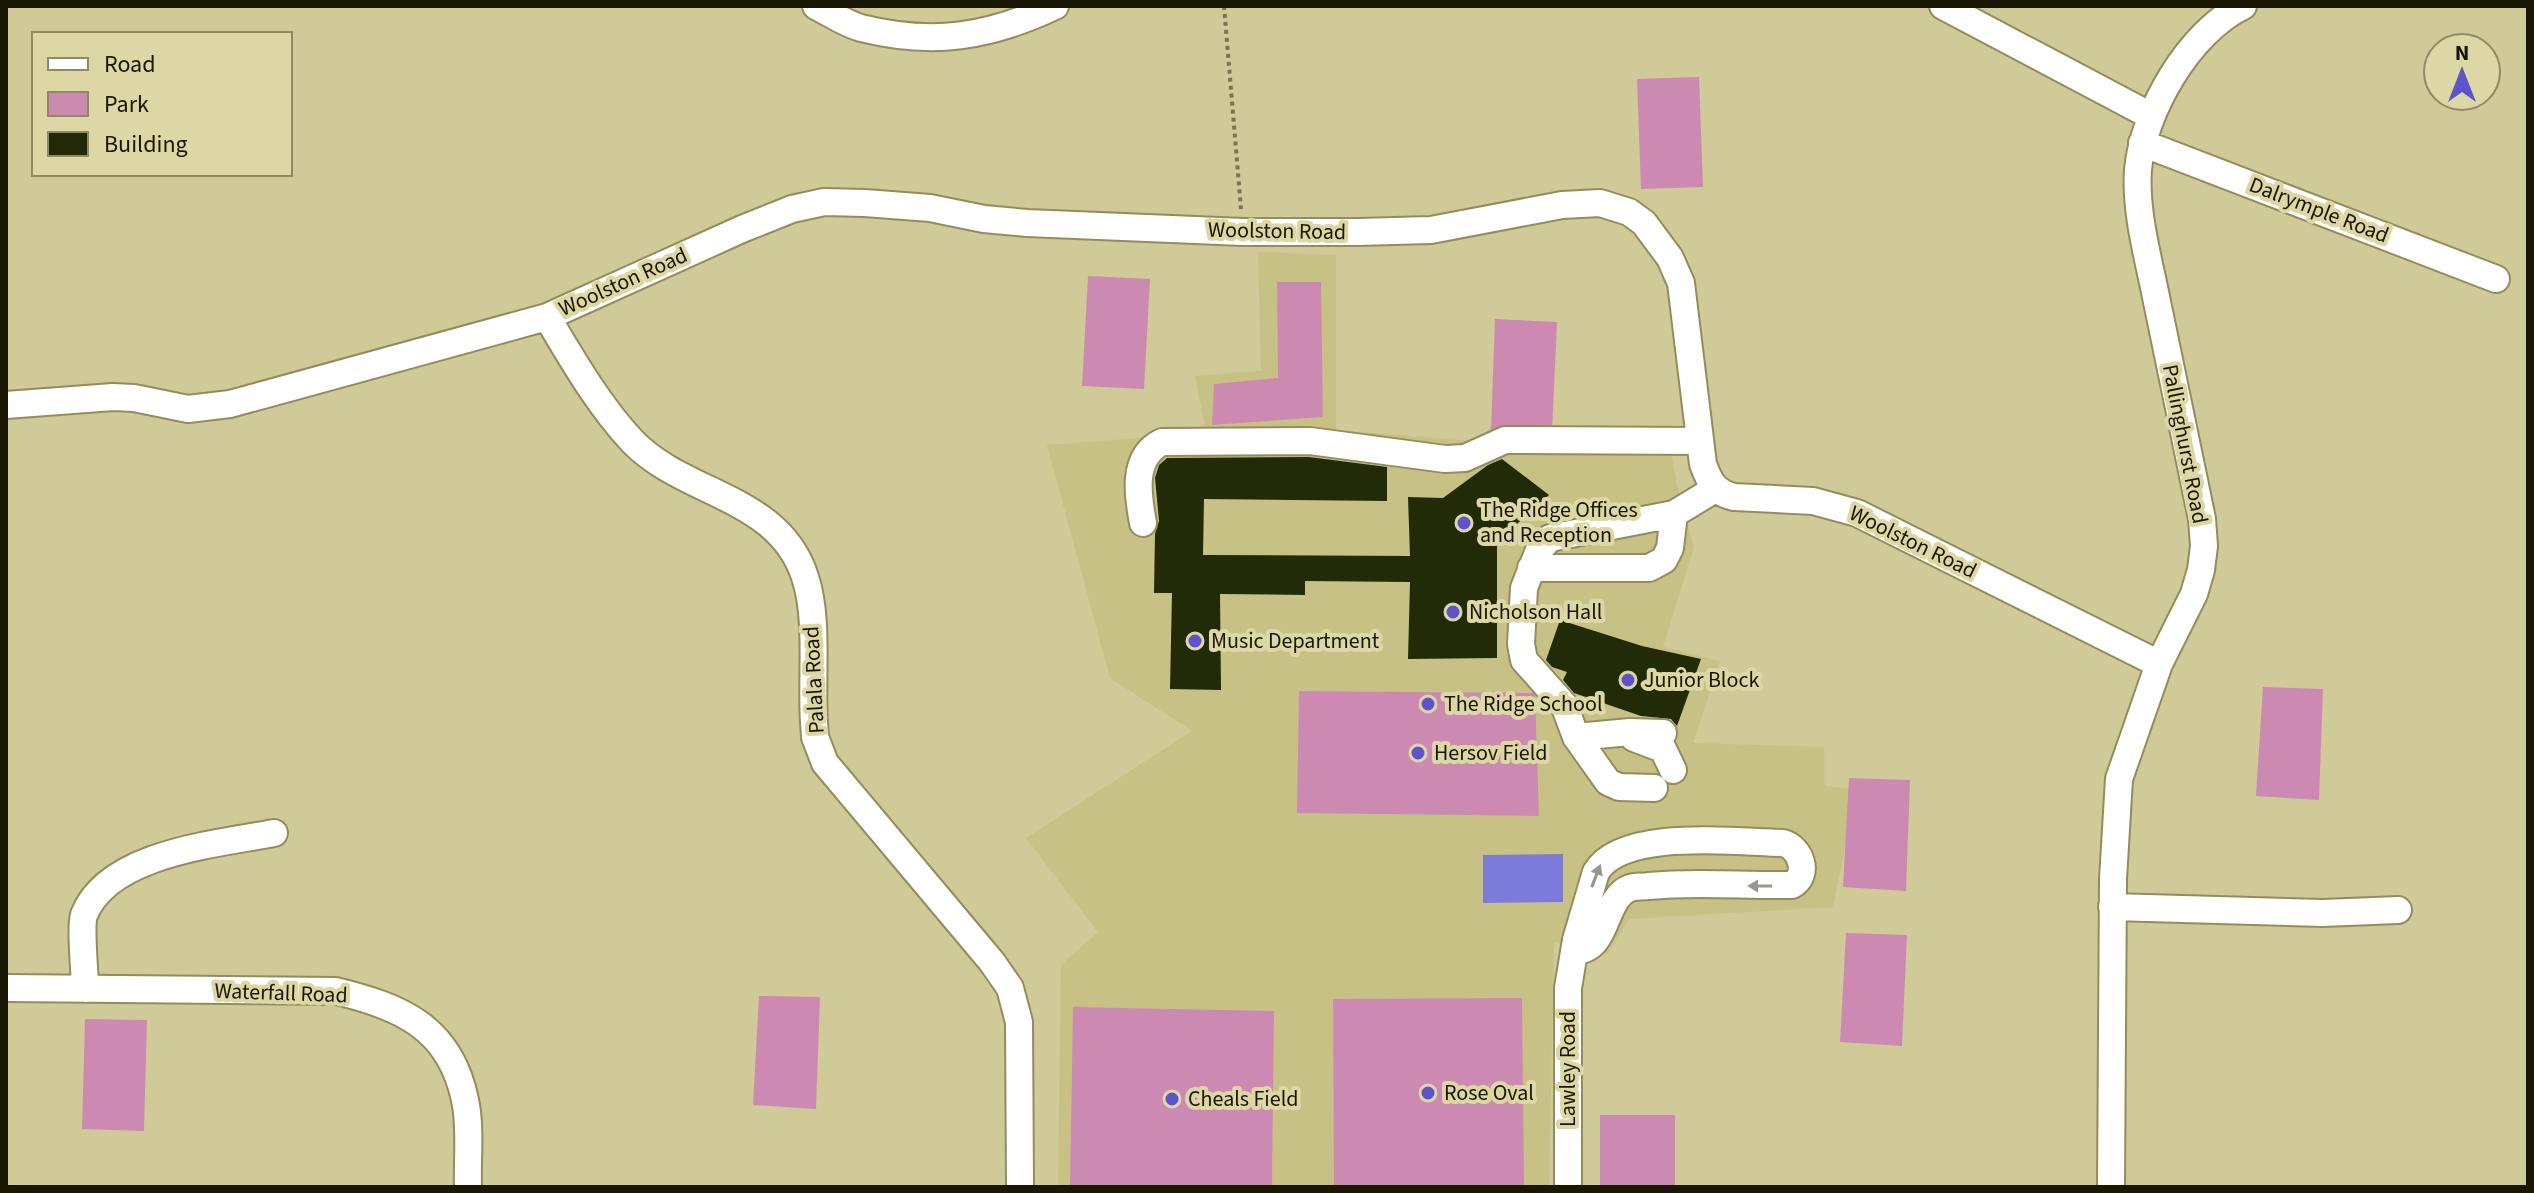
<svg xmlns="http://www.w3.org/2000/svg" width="2534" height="1193" font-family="'Source Sans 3',sans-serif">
<rect width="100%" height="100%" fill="#cfca97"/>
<!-- built -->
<path fill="#c7c186" d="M 1258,252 L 1336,255 L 1336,430 L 1483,442 L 1490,427 L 1666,427 L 1677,485 L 1694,547 L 1663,647 L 1720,661 L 1693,743 L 1824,747 L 1825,786 L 1857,789 L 1833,907 L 1629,919 L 1608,954 L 1554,942 L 1549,1187 L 1058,1187 L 1061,965 L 1098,932 L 1026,838 L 1192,731 L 1110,678 L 1047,445 L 1206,433 L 1195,376 L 1261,371 Z"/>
<!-- green -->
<path fill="#cc8ab2" d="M 1699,77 L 1703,187 L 1641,189 L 1637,79 Z
M 1088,276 L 1150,279 L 1144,389 L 1082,386 Z
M 1277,282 L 1321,282 L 1323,417 L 1212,425 L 1214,384 L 1278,378 Z
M 1495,319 L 1557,322 L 1552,432 L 1491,430 Z
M 2263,687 L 2323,689 L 2319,800 L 2256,796 Z
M 1299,691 L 1535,693 L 1539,816 L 1297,813 Z
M 1849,778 L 1910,780 L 1906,891 L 1843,887 Z
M 1846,933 L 1907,935 L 1902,1046 L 1840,1042 Z
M 759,996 L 820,997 L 816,1109 L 753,1105 Z
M 1522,998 L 1524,1187 L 1334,1187 L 1333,999 Z
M 1073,1007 L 1274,1011 L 1272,1187 L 1070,1187 Z
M 85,1019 L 147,1020 L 144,1131 L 82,1129 Z
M 1600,1115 L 1675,1115 L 1675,1187 L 1600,1187 Z"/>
<!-- water -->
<path fill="#7d7bda" d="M 1563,854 L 1563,902 L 1483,903 L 1483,855 Z"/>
<!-- building -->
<path fill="#222b08" d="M 1309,457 L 1387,467 L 1387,501 L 1204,499 L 1203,555 L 1410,556 L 1408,497 L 1443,498 L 1488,465 L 1502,459 L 1549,495 L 1497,542 L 1497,658 L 1408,659 L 1410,582 L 1305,581 L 1305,595 L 1220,594 L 1221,690 L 1170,689 L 1172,593 L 1154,593 L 1155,534 L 1159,521 L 1155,478 L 1159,465 L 1167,458 Z
M 1560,620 L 1642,646 L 1701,659 L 1677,726 L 1671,719 L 1641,716 L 1574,693 L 1563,680 L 1567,672 L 1552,667 L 1546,660 Z"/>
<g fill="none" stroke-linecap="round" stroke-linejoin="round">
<defs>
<path id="minor" d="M 816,6 C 830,13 846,24 861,28 C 933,46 989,37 1055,6
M 1943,6 L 2151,116
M 2142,143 L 2496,279
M 547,317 C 572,359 599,406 633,442 C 686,496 779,496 805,577 C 819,619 811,677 814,722 L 815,737 L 825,763 L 992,962 L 1010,988 L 1019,1022 L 1020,1187
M 6,405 L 113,397 L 134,398 L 188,409 L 230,404 L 547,317 L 742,229 L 792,209 L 824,202 L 865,203 L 930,208 L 984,219 L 1027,223 L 1243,232 L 1358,232 L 1431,230 L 1562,205 L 1600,203 L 1629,212 L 1644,223 L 1670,258 L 1681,283 L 1703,464 C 1709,481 1715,493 1734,497 L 1813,501 L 1857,513 L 2159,664
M 1143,523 C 1138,496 1131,457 1162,442 L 1310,441 L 1445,459 L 1465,458 L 1505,440 L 1700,441
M 1531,568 L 1649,568 L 1664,560 L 1670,548 L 1674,514
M 1576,737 L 1630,732 L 1663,733
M 1634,738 L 1663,749 L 1673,770
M 1654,788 L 1619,787 L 1608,782 L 1576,737 L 1564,705 L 1524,660 L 1521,644 L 1524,588 L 1539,550 L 1550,538 L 1674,514 L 1715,489
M 2112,907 L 2323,913 L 2398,910
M 6,988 L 336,991 C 401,1007 450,1027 465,1100 C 471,1127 467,1159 468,1187
M 85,989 C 85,973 80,927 84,915 C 108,853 217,844 274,833
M 1568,1187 L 1568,988 L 1576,940 L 1596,872 C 1622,828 1737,842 1783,843 C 1801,848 1810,875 1792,885 C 1744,886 1696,881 1649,886 C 1643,887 1635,886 1630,888 C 1603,898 1609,949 1576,951
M 2111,1187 L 2113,879 L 2119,779 L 2159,664 L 2194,594 L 2201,570 L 2204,546 L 2202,519 C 2186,445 2171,371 2156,297 C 2148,257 2135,211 2138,170 C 2143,112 2189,32 2243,6"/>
</defs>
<!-- minor casing -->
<use href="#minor" stroke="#938d5d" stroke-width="30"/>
<!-- path -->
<path stroke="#797551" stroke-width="4" stroke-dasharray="4 4" stroke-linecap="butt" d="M 1224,6 L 1241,209"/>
<!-- minor -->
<use href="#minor" stroke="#fff" stroke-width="26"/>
</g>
<!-- one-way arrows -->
<defs><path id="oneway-solid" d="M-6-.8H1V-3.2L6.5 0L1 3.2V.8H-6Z" transform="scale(2)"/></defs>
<g fill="#98968e">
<use href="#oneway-solid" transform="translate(1596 876) rotate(-69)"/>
<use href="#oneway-solid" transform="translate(1760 886) rotate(180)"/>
</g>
<!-- markers -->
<g fill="#5f53cc" stroke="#dcd7a4" stroke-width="3">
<circle cx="1464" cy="523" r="8"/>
<circle cx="1453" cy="612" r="8"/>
<circle cx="1195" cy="641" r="8"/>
<circle cx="1628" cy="680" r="8"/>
<circle cx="1428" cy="704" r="8"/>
<circle cx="1418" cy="753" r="8"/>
<circle cx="1428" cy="1093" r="8"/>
<circle cx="1172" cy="1099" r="8"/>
</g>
<g text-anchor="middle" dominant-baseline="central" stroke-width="8" stroke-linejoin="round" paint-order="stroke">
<!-- street labels -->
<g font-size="22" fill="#191604" stroke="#dcd7a4">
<text transform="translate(2319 210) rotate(21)">Dalrymple Road</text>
<text transform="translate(1277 231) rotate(1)">Woolston Road</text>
<text transform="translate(623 282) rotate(-24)">Woolston Road</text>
<text transform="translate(2185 444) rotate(79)">Pallinghurst Road</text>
<text transform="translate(1913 542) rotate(26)">Woolston Road</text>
<text transform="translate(814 680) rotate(-93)">Palala Road</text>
<text transform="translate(281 993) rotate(2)">Waterfall Road</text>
<text transform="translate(1568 1069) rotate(-90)">Lawley Road</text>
</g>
<!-- poi labels -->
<g font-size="22" fill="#191604" stroke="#dcd7a4" text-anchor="start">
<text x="1480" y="510">The Ridge Offices<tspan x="1480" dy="25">and Reception</tspan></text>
<text x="1469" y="612">Nicholson Hall</text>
<text x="1211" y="641">Music Department</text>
<text x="1644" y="680">Junior Block</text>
<text x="1444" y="704">The Ridge School</text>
<text x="1434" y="753">Hersov Field</text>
<text x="1444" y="1093">Rose Oval</text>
<text x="1188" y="1099">Cheals Field</text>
</g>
</g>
<!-- border -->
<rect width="2534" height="1193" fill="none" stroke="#191604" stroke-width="16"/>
<!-- legend -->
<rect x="32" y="32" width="260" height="144" fill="#dcd7a4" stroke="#8e8a64" stroke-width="2"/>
<rect x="48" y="58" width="40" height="12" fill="#ffffff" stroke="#8e8a64" stroke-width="2"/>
<text x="104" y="72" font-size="24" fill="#191604">Road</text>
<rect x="48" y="92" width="40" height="24" fill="#cc8ab2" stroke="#8e8a64" stroke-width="2"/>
<text x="104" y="112" font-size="24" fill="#191604">Park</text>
<rect x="48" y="132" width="40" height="24" fill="#222b08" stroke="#8e8a64" stroke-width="2"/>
<text x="104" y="152" font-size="24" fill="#191604">Building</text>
<!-- north arrow -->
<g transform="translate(2462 72)"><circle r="38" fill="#dcd7a4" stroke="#8e8a64" stroke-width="2"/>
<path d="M0-6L14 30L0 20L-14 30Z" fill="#5f53cc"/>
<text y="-12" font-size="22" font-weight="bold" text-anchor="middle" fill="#191604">N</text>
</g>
</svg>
